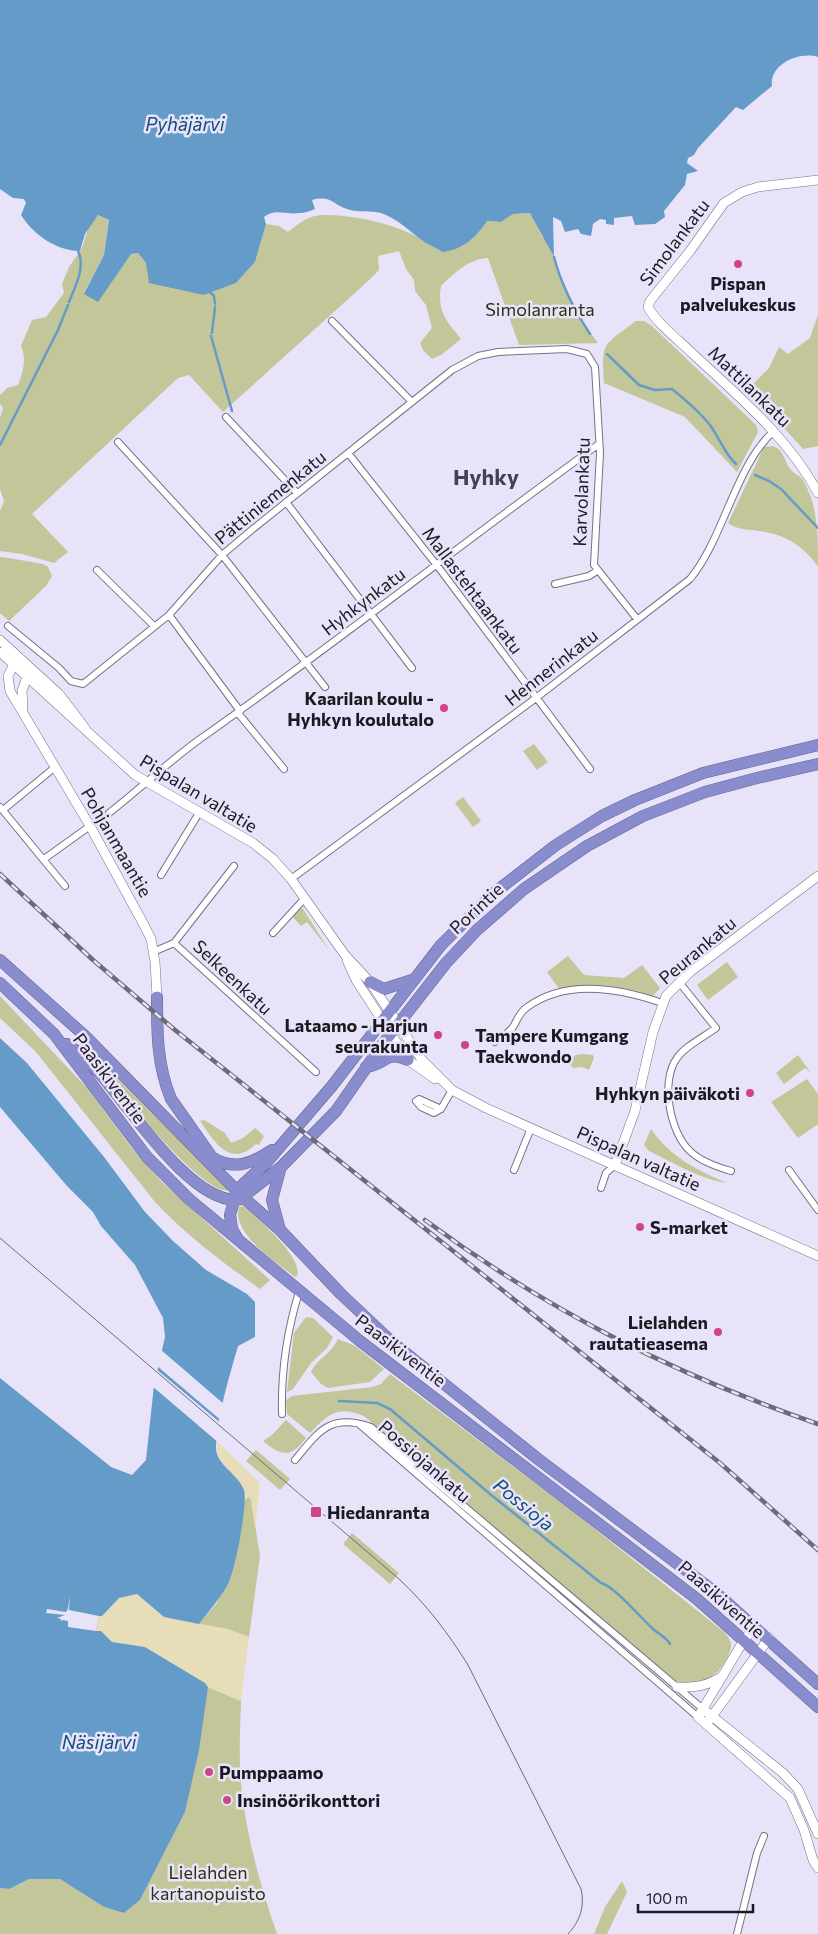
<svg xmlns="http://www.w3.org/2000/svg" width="818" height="1934" font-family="Commissioner,sans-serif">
<rect width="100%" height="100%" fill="#e8e3f9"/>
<!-- green -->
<path fill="#c2c699" d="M530 213 540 227 541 235 549 244 557 269 579 317 598 343 519 345 488 258C469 259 454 273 441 286 437 312 446 320 461 339L441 355 432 359 423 350 420 343 432 328 426 305 415 291 414 280 406 269 399 251 378 256 379 270 367 282 223 412 189 375 178 378 32 514 68 552 54 563 22 554 0 551V511L4 501 0 489V418L3 408 0 404V395L7 388 18 385C23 372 27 359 21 346L32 320 46 317 64 293 62 284 69 267 82 248 89 226 98 215 109 220 104 255 84 294 131 254 138 253 146 263 204 295 236 283 255 262 266 224 279 226 288 232C296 226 305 218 315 216 340 211 404 225 423 241L487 221 501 222 513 214Z
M818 315V446L803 449 774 417 746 391 769 368 779 347 788 354 810 338Z
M636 321H644L652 326 756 425 758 432 737 472 685 417 604 383C601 341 603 346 636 321Z
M773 446C785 451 784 461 791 470 795 474 800 476 803 480 818 506 818 534 818 566 802 545 785 534 759 531 748 529 737 530 728 523L764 447Z
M3 557 43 564 48 567 52 576 46 586 9 621 0 613V557Z
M534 744 548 762 537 770 523 751Z
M463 797 481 821 473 827 455 803Z
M298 908 303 909 329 950 307 922 301 926 293 917Z
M568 956 584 975 624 978 642 965 660 988 653 996C622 986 591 981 560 990L547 972Z
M727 962 738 977 708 1000 697 985Z
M0 996 87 1088 134 1151 162 1182 270 1280 260 1289C222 1262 187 1236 155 1202L36 1052 0 1018Z
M92 1053 228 1189 227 1191C193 1187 117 1084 89 1056Z
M583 1054 593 1055 594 1058 589 1070 582 1067 573 1068 568 1061 576 1055Z
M798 1055 811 1073 805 1068 784 1084 776 1073Z
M807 1079 818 1094V1124L798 1138 771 1102Z
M204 1120 225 1133 231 1143 243 1138 255 1128 264 1136 259 1145 256 1144C230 1169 214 1141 200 1121Z
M651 1129C669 1156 698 1171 727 1183 699 1179 674 1163 649 1151L644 1145Z
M243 1206C257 1218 304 1258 297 1276L295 1277C277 1263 231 1233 239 1207Z
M306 1317 313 1318 333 1337 327 1348 311 1363 293 1389 287 1392 294 1333Z
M338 1339 355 1346 384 1369 370 1382 328 1388 321 1384 311 1372C317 1359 332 1353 338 1339Z
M390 1374 566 1506 724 1632C727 1636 731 1640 731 1645 731 1657 717 1675 706 1681 697 1685 685 1683 675 1681L364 1416C338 1405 328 1414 310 1433L287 1414 286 1400 292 1396 372 1387 381 1384Z
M286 1420 306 1438C291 1458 282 1457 263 1441L272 1435Z
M256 1450 290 1479 280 1490 246 1461Z
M248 1497 251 1499 260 1556 249 1637 227 1629 199 1624 216 1604 228 1583 241 1532 244 1501Z
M352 1533 399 1573 390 1584 343 1544Z
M208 1687 241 1701C240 1734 238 1768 243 1801 249 1845 262 1891 277 1934H0V1888L9 1889 29 1879H60L104 1907 124 1913 140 1900 185 1812Z
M622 1881 627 1892 607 1934H594L605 1907Z"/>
<!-- sand -->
<path fill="#e7ddb8" d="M218 1442 260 1483 255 1529 251 1499 248 1497 244 1501C245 1476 211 1465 218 1442Z
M131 1594H137L164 1617 227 1629 249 1637 241 1701 208 1687 205 1683 145 1647 112 1642 101 1631H96L99 1616H102L119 1598Z"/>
<!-- water -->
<path fill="#659bc8" d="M0 0H818V57C800 51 769 64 772 86L743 110 736 107 698 148 694 155 688 158 687 163 698 171 687 174 685 185 664 211 665 217 655 224 635 225 632 216 614 218V225L606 224V220L600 219 593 224 591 236 581 234 578 229 565 232 561 221 553 217 554 257 530 213 513 214 501 222 487 221C476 237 464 249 443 252 437 248 429 245 423 241 409 231 398 219 381 213 371 210 359 213 347 209 332 204 331 195 312 200L315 209C310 211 305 213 299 213 286 215 275 208 264 217L266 224 255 262 236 283 204 295 149 283 146 263 138 253 131 254 98 302 84 294 104 255 109 220 98 215 85 234 80 251C56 251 33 234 21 215L26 203 24 199 13 198 0 189Z
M0 1038 27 1063 104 1157 145 1212 173 1241 206 1270 247 1294 255 1302V1337L238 1346C229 1378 218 1412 216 1446 215 1465 238 1473 244 1490 248 1504 235 1571 228 1584 220 1599 209 1611 199 1624L164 1617 137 1594 119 1598 102 1616H99L96 1631H101L112 1642 145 1647 205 1683 208 1687 199 1750 185 1812 140 1900 124 1913 104 1907 60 1879H29L9 1889 0 1888V1378L111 1467 132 1475 146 1460 154 1385 165 1337 163 1318 135 1265 101 1226 93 1212 67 1186 0 1107Z"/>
<!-- pier -->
<path fill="#e8e3f9" d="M160 1349 225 1405 223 1422 157 1366Z
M156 1369 223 1425 220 1444 152 1386Z
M70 1596 69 1610 99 1616 96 1631 68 1627V1621L62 1620 61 1622V1619L57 1618 65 1615 46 1613 47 1609 66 1612 68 1609Z"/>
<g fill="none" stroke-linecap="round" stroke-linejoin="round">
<!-- stream -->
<path stroke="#659bc8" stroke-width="2.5" d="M554 257C561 284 575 311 590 334
M210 292 214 296 215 304
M69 302C75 287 86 267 78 251
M212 333 215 307
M211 336 232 411
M607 354 639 385 655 390 672 389C685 400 702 413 712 428 720 440 725 454 736 464
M0 445 58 330 68 305
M755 475 769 481 781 489 818 528
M339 1401 377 1403 390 1409 490 1494 601 1583C614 1586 640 1617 652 1628 658 1634 666 1637 670 1644"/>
<defs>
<path id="street" d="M332 321 412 402
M226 417 297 493
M118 442 222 555 325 687
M348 453 439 568 590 769
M286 502 412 668
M97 570 154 626
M555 584 589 576 597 571
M169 615 240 711
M8 626 59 668 71 681 83 684 169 615 222 555 254 528 452 370 478 356 498 352 567 349 587 354 595 367 600 453 594 565 637 619
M238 713 284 769
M0 807 65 886
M3 810 54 768
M109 813C140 789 168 762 200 739 335 644 465 541 599 444
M44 859 90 826
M234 866 174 943 316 1072
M161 875 199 813
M291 879 536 698 690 579C724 538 736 464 774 431
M273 933 305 898
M153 952 174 943
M679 982 716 1028C704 1037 685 1046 677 1058 660 1081 670 1133 690 1151 700 1161 717 1167 731 1171
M495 1042C501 1038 509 1033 513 1027 517 1021 519 1013 526 1008 566 978 619 988 662 1003
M441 1109 419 1099 416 1101 421 1107 434 1113 441 1109 452 1090
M514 1170 531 1128
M789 1170 818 1210
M601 1188 606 1173 615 1165
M282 1414C281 1373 287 1331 299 1292
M359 1424 698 1717
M295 1460C319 1431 330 1413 371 1427L703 1709
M737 1934 757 1853 764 1836"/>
<path id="secondary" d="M818 180 758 187 742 192 724 203 690 251 650 301 648 307C655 322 681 342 693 354 739 397 788 437 818 493
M0 640 59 694 85 728
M0 652 135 775 253 843 273 859 291 879 345 955 370 982 422 1060 452 1090 486 1108 818 1256
M14 664 8 676 10 691 90 826 144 925 151 939 155 962 157 997
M23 709 22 691 27 677
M347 960 356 980 408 1060 435 1079
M615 1165 635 1111 653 1032 666 996 690 972 818 876
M756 1626 744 1640 698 1717 790 1798 804 1830 813 1860 818 1868
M677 1687C695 1688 707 1686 723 1676
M703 1709 783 1773 798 1789 818 1834
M710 1719 769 1638"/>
<path id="highway" d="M0 960 85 1036 244 1198 280 1230 341 1294 393 1343 538 1459 715 1592 818 1684
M370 982 384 989 412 980
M0 983 54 1034 147 1157 189 1199 360 1341 697 1599 818 1707
M157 997C157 1033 157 1065 171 1099L216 1163
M67 1044C80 1053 91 1064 101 1075 129 1107 195 1208 240 1199L281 1167 336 1111 382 1045 446 963 477 930 524 889 587 846 643 816 705 792 757 778 818 764
M366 1067C388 1064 384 1050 408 1060
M211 1157C234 1171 251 1164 272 1150
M280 1170 272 1200 280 1230
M237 1238 232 1229 230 1215 237 1190 266 1163 332 1086 441 945 494 893 556 845 602 816 635 800 703 773 818 745"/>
</defs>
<!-- street casing -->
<use href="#street" stroke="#767284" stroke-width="8"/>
<!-- secondary casing -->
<use href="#secondary" stroke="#767284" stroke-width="10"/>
<!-- highway casing -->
<use href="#highway" stroke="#636491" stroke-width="12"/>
<!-- street -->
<use href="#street" stroke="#fff" stroke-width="6"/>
<!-- secondary -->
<use href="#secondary" stroke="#fff" stroke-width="9"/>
<!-- highway -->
<use href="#highway" stroke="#8a8dcd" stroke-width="11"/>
<!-- tram -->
<path stroke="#6e6b79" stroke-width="1" d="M0 1238 399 1579C427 1605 448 1633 468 1665L581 1889C585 1907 580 1921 568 1934"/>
<defs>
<path id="rail" d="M0 874 93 960 175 1030 720 1463 818 1550
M425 1220C548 1311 674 1374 818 1424"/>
</defs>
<!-- rail casing -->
<use href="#rail" stroke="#6e6b79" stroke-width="4.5"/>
<!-- rail -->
<use href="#rail" stroke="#e8e3f9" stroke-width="2.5" stroke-dasharray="8" stroke-linecap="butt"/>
</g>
<!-- markers -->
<g fill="#cc4586" stroke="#e8e3f9" stroke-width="2">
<circle cx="738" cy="264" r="5"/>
<circle cx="444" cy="708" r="5"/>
<circle cx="438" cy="1035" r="5"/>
<circle cx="465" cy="1045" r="5"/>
<circle cx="750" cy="1093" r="5"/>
<circle cx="640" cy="1227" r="5"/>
<circle cx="718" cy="1332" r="5"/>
<rect x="310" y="1506" width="12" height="12" rx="2.5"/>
<circle cx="209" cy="1772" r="5"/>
<circle cx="227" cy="1800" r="5"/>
</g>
<g text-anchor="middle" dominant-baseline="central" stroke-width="5" stroke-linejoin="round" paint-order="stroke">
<!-- street labels -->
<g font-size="18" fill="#1b1921" stroke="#e8e3f9">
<text transform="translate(674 242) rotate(-53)">Simolankatu</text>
<text transform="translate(750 386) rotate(44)">Mattilankatu</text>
<text transform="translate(581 492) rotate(-88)">Karvolankatu</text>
<text transform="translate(270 497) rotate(-39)">Pättiniemenkatu</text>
<text transform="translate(473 590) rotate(53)">Mallastehtaankatu</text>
<text transform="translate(363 601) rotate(-37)">Hyhkynkatu</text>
<text transform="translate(551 667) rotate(-38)">Hennerinkatu</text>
<text transform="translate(199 793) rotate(31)">Pispalan valtatie</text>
<text transform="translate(117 842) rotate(60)">Pohjanmaantie</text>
<text transform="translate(476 908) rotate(-43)">Porintie</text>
<text transform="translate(697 950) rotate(-40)">Peurankatu</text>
<text transform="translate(233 977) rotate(43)">Selkeenkatu</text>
<text transform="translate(110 1078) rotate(53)">Paasikiventie</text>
<text transform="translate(639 1158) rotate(24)">Pispalan valtatie</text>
<text transform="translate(401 1350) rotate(37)">Paasikiventie</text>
<text transform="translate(425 1461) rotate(41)">Possiojankatu</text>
<text transform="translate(722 1599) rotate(41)">Paasikiventie</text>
</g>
<!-- poi labels -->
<g font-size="18" font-weight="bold" fill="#1b1921" stroke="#e8e3f9" text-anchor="start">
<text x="738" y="283" text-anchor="middle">Pispan<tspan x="738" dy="21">palvelukeskus</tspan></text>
<text x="434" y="698" text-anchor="end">Kaarilan koulu -<tspan x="434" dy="21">Hyhkyn koulutalo</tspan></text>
<text x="428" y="1025" text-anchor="end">Lataamo - Harjun<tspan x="428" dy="21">seurakunta</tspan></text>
<text x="475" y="1035">Tampere Kumgang<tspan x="475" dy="21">Taekwondo</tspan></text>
<text x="740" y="1093" text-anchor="end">Hyhkyn päiväkoti</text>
<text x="650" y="1227">S-market</text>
<text x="708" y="1322" text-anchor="end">Lielahden<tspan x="708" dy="21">rautatieasema</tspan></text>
<text x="327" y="1512">Hiedanranta</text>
<text x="219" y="1772">Pumppaamo</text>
<text x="237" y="1800">Insinöörikonttori</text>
</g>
<!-- park labels -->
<g font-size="18" fill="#2e3012" stroke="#e8e3f9">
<text x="540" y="309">Simolanranta</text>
<text x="208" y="1872">Lielahden<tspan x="208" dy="21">kartanopuisto</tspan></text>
</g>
<!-- water labels -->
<g font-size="19" font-style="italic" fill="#0f4e7a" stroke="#e8e3f9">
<text x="185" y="123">Pyhäjärvi</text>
<text transform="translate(524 1504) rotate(39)">Possioja</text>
<text x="99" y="1741">Näsijärvi</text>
</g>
<!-- district labels -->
<g font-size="22" font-weight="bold" fill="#454152" stroke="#e8e3f9">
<text x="486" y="476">Hyhky</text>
</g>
</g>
<!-- scale -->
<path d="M638 1904v8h115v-8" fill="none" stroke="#1b1921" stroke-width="2.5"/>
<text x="646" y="1904" font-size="15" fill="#1b1921" stroke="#e8e3f9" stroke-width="4" paint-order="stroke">100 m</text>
</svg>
